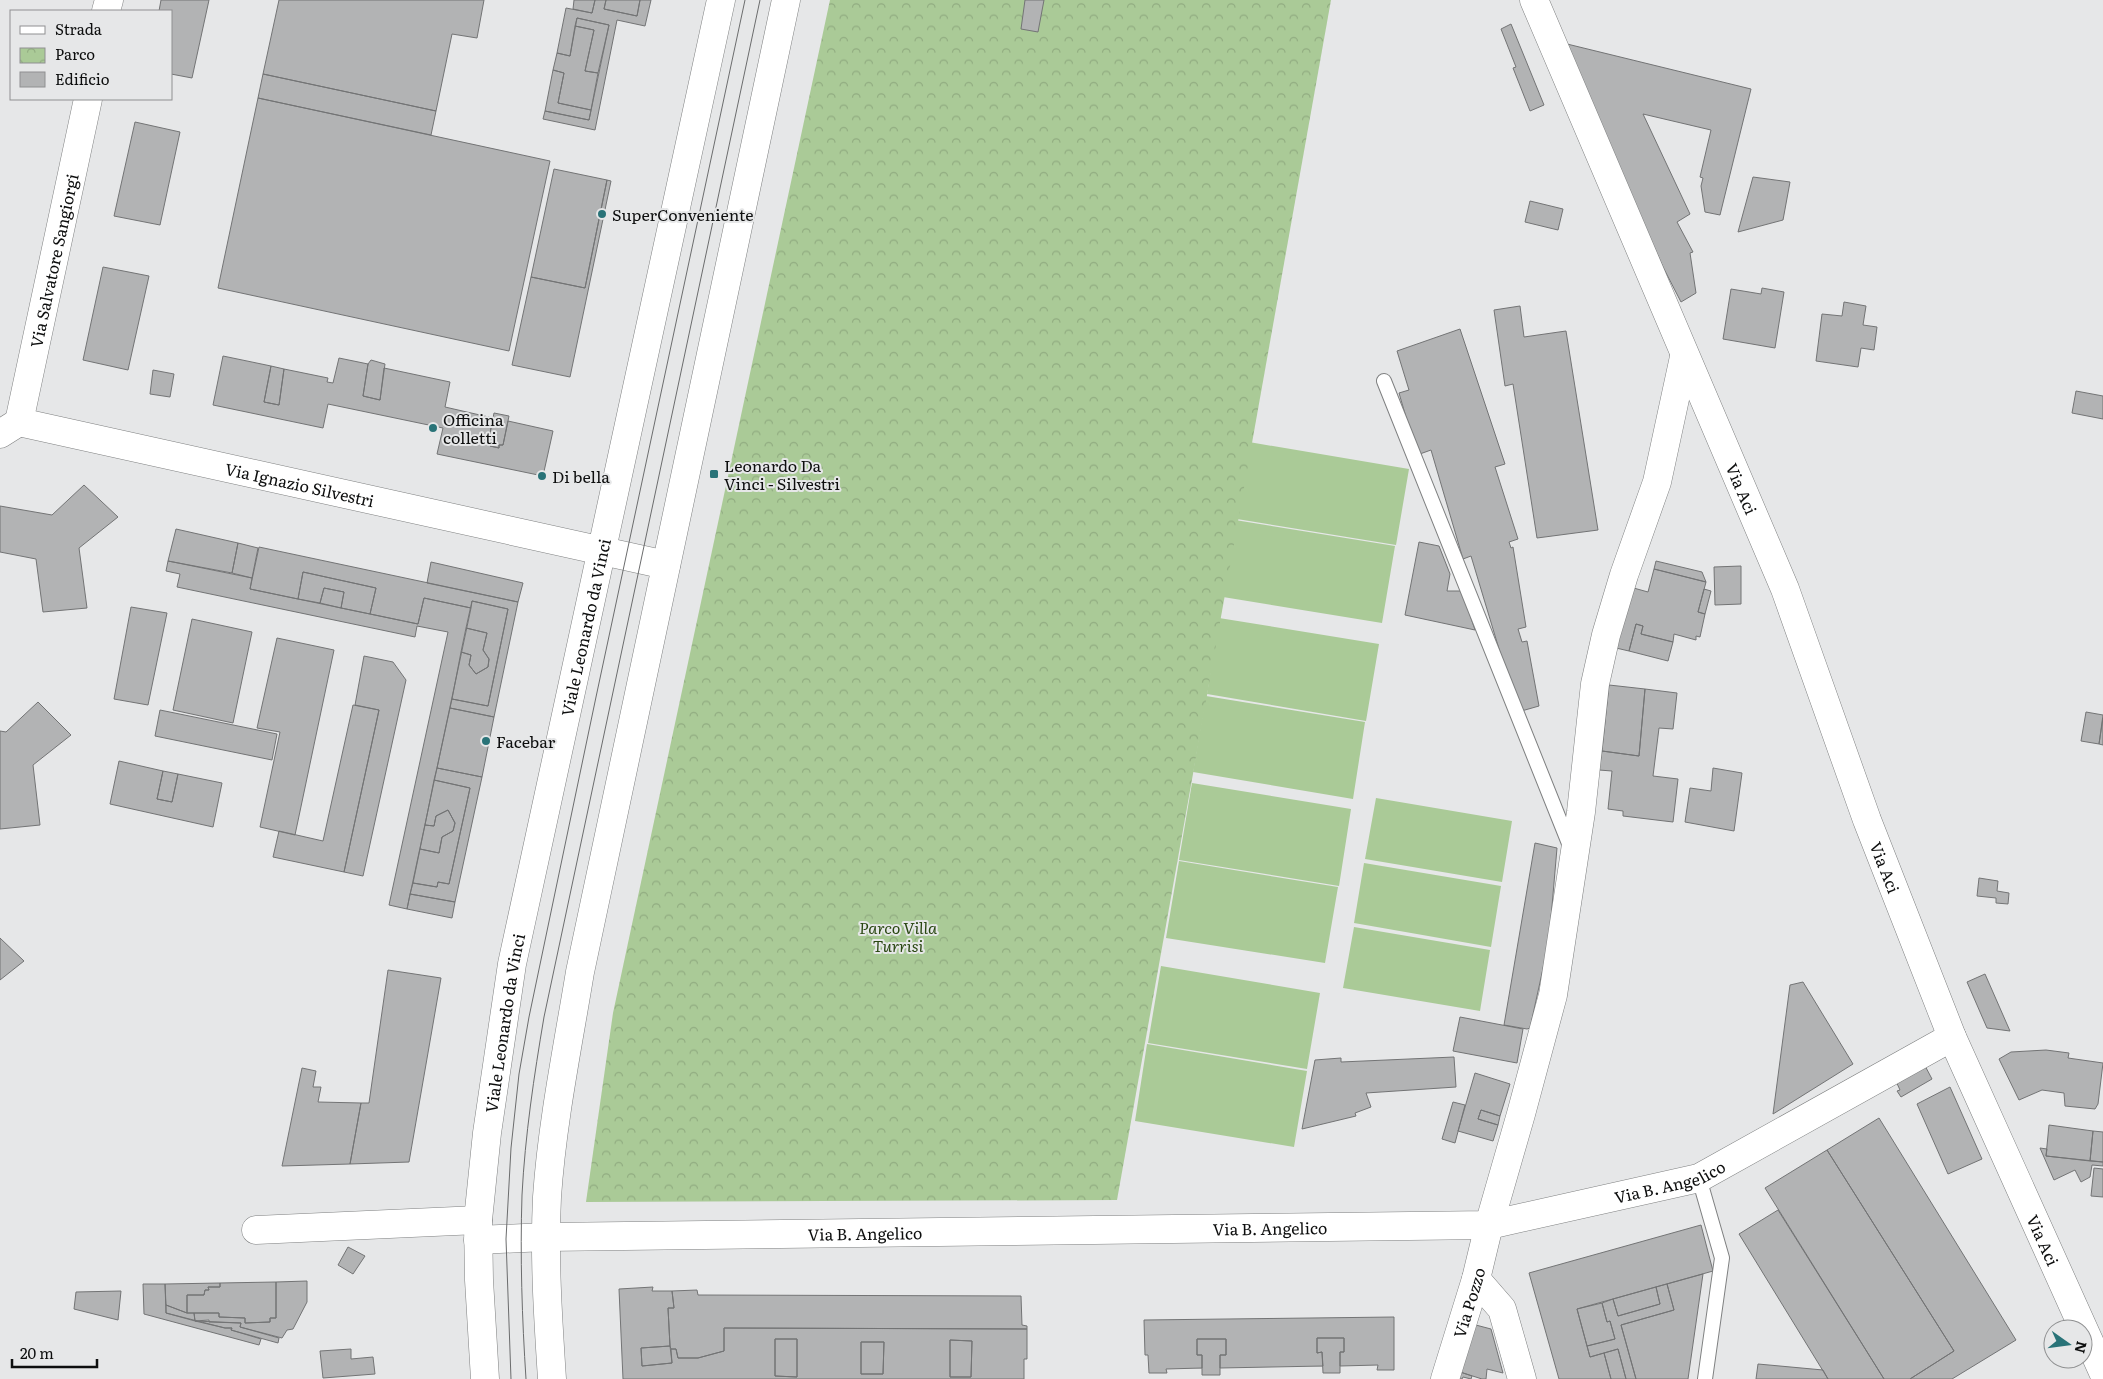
<svg xmlns="http://www.w3.org/2000/svg" width="2103" height="1379" font-family="Literata,serif">
<defs>
<pattern id="park-crowns" width="20" height="18" patternUnits="userSpaceOnUse" patternTransform="scale(1.25)"><rect width="20" height="18" fill="#aaca97"/><path d="M2 6a3 3 0 1 1 6 0M12 15a3 3 0 1 1 6 0" fill="none" stroke="#91ac81"/></pattern>
</defs>
<rect width="100%" height="100%" fill="#e6e7e8"/>
<!-- grass -->
<path fill="#aaca97" d="M1249 442 1409 469 1396 545 1237 519Z
M1235 520 1395 546 1382 623 1223 597Z
M1219 618 1379 644 1366 721 1207 694Z
M1206 696 1365 722 1353 799 1193 772Z
M1192 783 1351 809 1339 886 1179 860Z
M1376 798 1512 821 1502 882 1365 859Z
M1179 861 1338 887 1325 963 1166 938Z
M1364 863 1501 886 1491 947 1354 923Z
M1354 927 1490 950 1480 1011 1343 988Z
M1161 966 1320 993 1307 1069 1148 1043Z
M1147 1044 1307 1071 1294 1147 1135 1121Z"/>
<!-- park -->
<path fill="url(#park-crowns)" d="M830 0H1331L1117 1200 586 1202 613 1013Z"/>
<!-- building -->
<path fill="#b2b3b4" stroke="#737475" fill-rule="evenodd" d="M161 0H209L192 78 171 74V11H159Z
M279 0H484L477 38 452 34 436 111 263 74Z
M574 0H595L592 13 573 9Z
M595 0H606L604 9 637 16 640 0H651L645 26 617 20 595 130 543 119 545 111 589 120 609 25 577 18 570 56 557 53 566 8 592 13Z
M606 0H640L637 16 604 9Z
M1025 0H1044L1038 32 1021 29Z
M577 18 609 25 598 73 585 71 594 30 575 26Z
M1511 24 1544 105 1530 111 1513 68 1516 67 1501 29Z
M575 26 594 30 585 71 598 73 591 110 558 103 564 73 553 70 557 53 570 56Z
M1563 43 1751 89 1720 215 1705 212 1701 186 1703 178 1700 177 1711 130 1643 114 1690 214 1677 222 1693 252 1690 253 1696 293 1681 302 1663 267Z
M553 70 564 73 558 103 591 110 589 120 545 111Z
M263 74 436 111 431 135 258 98Z
M258 98 550 161 509 351 218 288Z
M135 122 180 132 160 225 114 216Z
M554 169 607 180 585 288 531 277Z
M1753 177 1790 182 1783 220 1738 232Z
M607 180 611 181 570 377 512 365 531 277 585 288Z
M1530 201 1563 209 1558 230 1525 222Z
M103 267 149 276 128 370 83 360Z
M1762 288 1784 292 1775 348 1723 339 1731 289 1761 294Z
M1844 302 1866 306 1863 325 1877 327 1874 350 1861 348 1858 367 1816 361 1822 314 1842 316Z
M1520 306 1524 337 1566 331 1598 530 1537 538 1513 384 1505 386 1494 310Z
M1460 329 1505 464 1495 467 1518 539 1509 542 1511 548 1513 547 1526 627 1518 629 1522 642 1527 641 1539 706 1518 712 1471 556 1463 559 1431 450 1417 455 1399 393 1409 390 1397 351Z
M223 356 271 366 264 402 279 405 284 369 328 378 327 382 333 383 339 358 368 364 363 396 380 400 384 368 450 382 445 407 493 418 488 443 490 444V446L499 448V445H503L508 421 553 431 543 476 437 454 443 428 328 404 323 428 213 405Z
M371 360 385 364 380 400 363 396 368 364Z
M271 366 284 369 279 405 264 402Z
M153 370 174 374 170 397 150 394Z
M2076 391 2103 396V419L2072 413Z
M494 413 509 416 503 445H499V448L490 446V444L488 443Z
M84 485 118 517 79 548 87 608 43 612 36 559 0 552V506L52 515Z
M176 529 238 543 232 573 168 561Z
M1419 542 1439 546 1450 574 1447 591H1462L1475 630 1405 615Z
M238 543 258 548 252 578 232 573Z
M259 547 518 602 494 717 450 708 452 699 488 706 508 609 472 601 471 608 424 598 418 624 370 614 376 588 303 572 298 599 250 589Z
M168 561 252 578 250 589 418 624 424 598 471 608 407 909 389 905 448 632 417 626 415 637 177 587 180 574 166 571Z
M1656 561 1702 572 1706 582 1654 569Z
M431 562 523 583 518 602 427 583Z
M1741 566V604L1715 605 1714 567Z
M1654 569 1706 582 1698 612 1705 614 1700 637 1696 636V640L1674 634 1673 642 1641 634 1643 626 1636 624 1629 651 1616 648 1630 587 1648 592Z
M303 572 376 588 370 614 341 608 344 592 324 588 320 603 298 599Z
M324 588 344 592 341 608 320 603Z
M1704 589 1711 591 1705 614 1698 612Z
M472 601 508 609 488 706 452 699 461 652 471 655 469 665 476 674 488 667 489 659 483 650 487 633 466 628Z
M131 607 167 613 148 705 114 699Z
M192 619 252 632 233 723 173 710Z
M1636 624 1643 626 1641 634 1673 642 1668 661 1629 651Z
M466 628 487 633 483 650 489 659 488 667 476 674 469 665 471 655 461 652Z
M277 638 334 650 295 835 260 827 280 732 257 728Z
M364 656 393 662 406 680 363 876 344 872 379 710 355 705Z
M1609 685 1645 689 1639 756 1602 751Z
M1645 689 1677 693 1673 729 1659 728 1653 776 1678 779 1673 822 1623 816V811L1608 809 1612 771 1599 770 1602 751 1639 756Z
M38 702 71 735 33 765 40 825 0 829V731L6 732Z
M353 705 379 710 344 872 273 857 279 831 323 841Z
M450 708 494 717 482 777 437 768Z
M160 710 277 734 272 760 155 736Z
M2086 712 2103 715 2099 744 2081 741Z
M2103 718V745L2099 744Z
M119 761 163 771 157 799 172 802 178 774 222 783 213 827 110 804Z
M437 768 482 777 455 902 410 894 413 883 437 887 438 882 449 884 470 788 434 780Z
M1713 768 1742 773 1734 831 1685 822 1690 788 1711 791Z
M163 771 178 774 172 802 157 799Z
M434 780 470 788 449 884 438 882 437 887 413 883 420 849 439 853 442 837 453 831 455 823 448 810 436 816 434 826 425 825Z
M448 810 455 823 453 831 442 837 439 853 420 849 425 825 434 826 436 816Z
M1535 843 1557 848 1549 941 1530 1028 1527 1029 1504 1025Z
M1979 878 1998 881 1997 891 2009 893 2008 904 1996 903V898L1977 896Z
M410 894 455 902 452 918 407 909Z
M0 938 24 961 0 980Z
M388 970 441 978 409 1162 350 1164 361 1103H369Z
M1985 974 2010 1031 1987 1028 1967 982Z
M1803 982 1853 1064 1773 1114 1790 985Z
M1460 1017 1523 1029 1517 1063 1453 1051Z
M2046 1050 2069 1053 2068 1058 2103 1063 2098 1104 2095 1109 2065 1106 2064 1093 2042 1090 2019 1100 1999 1059 2011 1052Z
M1454 1057 1456 1087 1366 1093 1371 1107 1355 1113 1356 1116 1302 1129 1315 1060 1341 1058V1062Z
M1923 1062 1932 1079 1901 1097 1897 1091 1900 1090 1895 1079Z
M302 1068 316 1071 313 1087H321L318 1102 361 1103 350 1164 282 1166Z
M1475 1073 1510 1084 1500 1116 1481 1110 1478 1119 1498 1125 1493 1141 1458 1131Z
M1950 1087 1982 1159 1948 1174 1917 1104Z
M1453 1102 1465 1105 1455 1143 1442 1139Z
M1481 1110 1500 1116 1498 1125 1478 1119Z
M1879 1118 2016 1340 1952 1379H1910L1954 1351 1827 1150Z
M2049 1125 2093 1131 2090 1161 2046 1156Z
M2093 1131 2103 1132V1162L2090 1161Z
M2040 1148 2047 1149 2046 1156 2103 1162V1166L2092 1165 2090 1177 2081 1182 2075 1170 2054 1180Z
M1827 1150 1954 1351 1910 1379H1884L1765 1188Z
M2094 1168 2103 1169V1197L2091 1196Z
M1778 1210 1884 1379H1828L1739 1234Z
M1701 1225 1713 1271 1577 1309 1590 1357 1604 1353 1611 1379H1559L1529 1273Z
M348 1247 365 1256 353 1274 338 1265Z
M1703 1274 1688 1379H1636L1621 1325 1674 1310 1667 1284Z
M307 1281V1302L293 1329 287 1330 282 1338 240 1327 241 1323 195 1321 194 1313H219V1317L245 1318V1323L270 1322V1318H276V1282Z
M276 1282V1318H270V1322L245 1323V1318L219 1317V1313H187V1295H204L205 1290H209L208 1287H220V1283Z
M220 1283V1287H208L209 1290H205L204 1295H187V1313L166 1305 165 1284Z
M143 1284H165L166 1313 225 1328H232L231 1330 261 1339 259 1345 144 1314Z
M1667 1284 1674 1310 1621 1325 1636 1379H1626L1618 1349 1590 1357 1587 1346 1615 1339 1610 1321 1607 1322 1602 1303 1613 1299 1618 1316 1660 1304 1656 1287Z
M653 1287 652 1291H672L674 1308H668L670 1346 641 1348 642 1366 672 1363 671 1349H676L678 1358H698L724 1351V1328L1027 1329V1359H1024V1379H623L619 1289ZM775 1339H797V1377L775 1376ZM950 1340 972 1341 971 1377H950ZM861 1342H884L883 1374H861Z
M1656 1287 1660 1304 1618 1316 1613 1299Z
M697 1290 698 1295 1021 1296 1022 1325 1027 1326V1329L724 1328V1351L698 1358H678L676 1349H671L670 1346 668 1308H674L672 1291Z
M121 1291 118 1320 74 1309 76 1292Z
M1602 1303 1607 1322 1610 1321 1615 1339 1587 1346 1577 1309Z
M166 1305 187 1313H194L195 1321 166 1313Z
M1394 1317V1370H1377L1378 1365 1340 1366V1352H1344V1338H1317V1353L1322 1352 1323 1366 1220 1368V1355H1226V1339H1197V1355H1202V1368L1166 1369 1167 1373H1149L1148 1355H1145L1144 1320Z
M209 1320V1322L241 1323 240 1327 279 1338 278 1343 231 1330 232 1328H225L195 1321Z
M1472 1324 1491 1329 1503 1373 1487 1369 1486 1379H1482L1457 1371Z
M1317 1338H1344V1352H1340V1373H1323L1322 1352 1317 1353Z
M775 1339H797V1377L775 1376Z
M1197 1339H1226V1355H1220V1375H1202V1355H1197Z
M950 1340 972 1341 971 1377H950Z
M861 1342H884L883 1374H861Z
M670 1346 672 1363 642 1366 641 1348Z
M351 1349V1359L373 1357 375 1374 323 1378 320 1351Z
M1618 1349 1626 1379H1611L1604 1353Z
M1758 1364 1823 1370 1828 1379H1756Z
M1457 1371 1472 1376 1471 1379 1463 1377 1462 1379H1455Z"/>
<g fill="none" stroke-linecap="round" stroke-linejoin="round">
<defs>
<path id="lane" d="M1384 381 1570 846
M1699 1178 1722 1258 1705 1379"/>
<g id="street">
<path id="s1" d="M1534 0 1785 589 1867 820 1952 1037 2103 1372"/>
<path d="M106 11 109 0"/>
<path id="s2" d="M19 422 88 99"/>
<path id="s3" d="M0 434 19 422 666 565"/>
<path d="M256 1230 478 1220"/>
<path id="s4" d="M546 1237 1489 1225 1699 1178 1952 1037"/>
<path d="M1476 1279 1502 1309 1522 1379"/>
<path id="s5" d="M1445 1379 1476 1279 1489 1225 1521 1114 1553 995 1581 812 1595 684 1606 635 1624 575 1657 482 1684 357"/>
</g>
<g id="secondary">
<path d="M478 1240 546 1237"/>
<path id="s6" d="M485 1379 479 1280 478 1220 487 1133 512 964 721 0"/>
<path d="M552 1379C548 1318 544 1258 547 1197 552 1123 568 1045 580 972L786 0"/>
</g>
</defs>
<!-- lane casing -->
<use href="#lane" stroke="#7f8081" stroke-width="16"/>
<!-- street casing -->
<use href="#street" stroke="#7f8081" stroke-width="29"/>
<!-- secondary casing -->
<use href="#secondary" stroke="#7f8081" stroke-width="29"/>
<!-- lane -->
<use href="#lane" stroke="#fff" stroke-width="14"/>
<!-- street -->
<use href="#street" stroke="#fff" stroke-width="28"/>
<!-- secondary -->
<use href="#secondary" stroke="#fff" stroke-width="28"/>
<!-- tram -->
<path stroke="#6b6c6d" stroke-width="1" d="M511 1379 506 1239 511 1148 519 1074 529 1017 596 697 745 0
M526 1379C522 1318 520 1257 522 1195 525 1136 534 1076 544 1017L760 0"/>
</g>
<!-- markers -->
<g fill="#297378" stroke="#e6e7e8" stroke-width="2">
<circle cx="602" cy="214" r="5"/>
<circle cx="433" cy="428" r="5"/>
<rect x="709" y="469" width="10" height="10" rx="2.5"/>
<circle cx="542" cy="476" r="5"/>
<circle cx="486" cy="741" r="5"/>
</g>
<g text-anchor="middle" dominant-baseline="central" stroke-width="4" stroke-linejoin="round" paint-order="stroke">
<!-- poi labels -->
<g font-size="16" fill="#0d0e0e" stroke="#e6e7e8" text-anchor="start">
<text x="612" y="214">SuperConveniente</text>
<text x="443" y="419">Officina<tspan x="443" dy="18">colletti</tspan></text>
<text x="724" y="465">Leonardo Da<tspan x="724" dy="18">Vinci - Silvestri</tspan></text>
<text x="552" y="476">Di bella</text>
<text x="496" y="741">Facebar</text>
</g>
<!-- street labels -->
<g font-size="16" fill="#0d0e0e" stroke="#e6e7e8">
<text stroke="none"><textPath href="#s2" startOffset="165">Via Salvatore Sangiorgi</textPath></text>
<text stroke="none"><textPath href="#s3" startOffset="310">Via Ignazio Silvestri</textPath></text>
<text stroke="none"><textPath href="#s1" startOffset="531">Via Aci</textPath></text>
<text stroke="none"><textPath href="#s6" startOffset="762">Viale Leonardo da Vinci</textPath></text>
<text stroke="none"><textPath href="#s1" startOffset="936">Via Aci</textPath></text>
<text stroke="none"><textPath href="#s6" startOffset="358">Viale Leonardo da Vinci</textPath></text>
<text stroke="none"><textPath href="#s4" startOffset="1129">Via B. Angelico</textPath></text>
<text stroke="none"><textPath href="#s4" startOffset="724">Via B. Angelico</textPath></text>
<text stroke="none"><textPath href="#s4" startOffset="319">Via B. Angelico</textPath></text>
<text stroke="none"><textPath href="#s1" startOffset="1341">Via Aci</textPath></text>
<text stroke="none"><textPath href="#s5" startOffset="80">Via Pozzo</textPath></text>
</g>
<!-- park labels -->
<g font-size="16" font-style="italic" fill="#294711" stroke="#e6e7e8">
<text x="898" y="927">Parco Villa<tspan x="898" dy="18">Turrisi</tspan></text>
</g>
</g>
<!-- legend -->
<rect x="10" y="10" width="162" height="90" fill="#e6e7e8" stroke="#8f9091"/>
<rect x="20" y="26" width="25" height="8" fill="#ffffff" stroke="#8f9091"/>
<text x="55" y="35" font-size="15" fill="#0d0e0e">Strada</text>
<rect x="20" y="48" width="25" height="15" fill="url(#park-crowns)" stroke="#8f9091"/>
<text x="55" y="60" font-size="15" fill="#0d0e0e">Parco</text>
<rect x="20" y="72" width="25" height="15" fill="#b2b3b4" stroke="#8f9091"/>
<text x="55" y="85" font-size="15" fill="#0d0e0e">Edificio</text>
<!-- north arrow -->
<g transform="translate(2068 1344) rotate(104)"><circle r="24" fill="#e6e7e8" stroke="#8f9091"/>
<path d="M0-4L9 19L0 12L-9 19Z" fill="#297378"/>
<text y="-8" font-size="14" font-weight="bold" text-anchor="middle" fill="#0d0e0e">N</text>
</g>
<!-- scale -->
<path d="M12 1359v8h85v-8" fill="none" stroke="#0d0e0e" stroke-width="2.5"/>
<text x="20" y="1359" font-size="15" fill="#0d0e0e" stroke="#e6e7e8" stroke-width="4" paint-order="stroke">20 m</text>
</svg>
